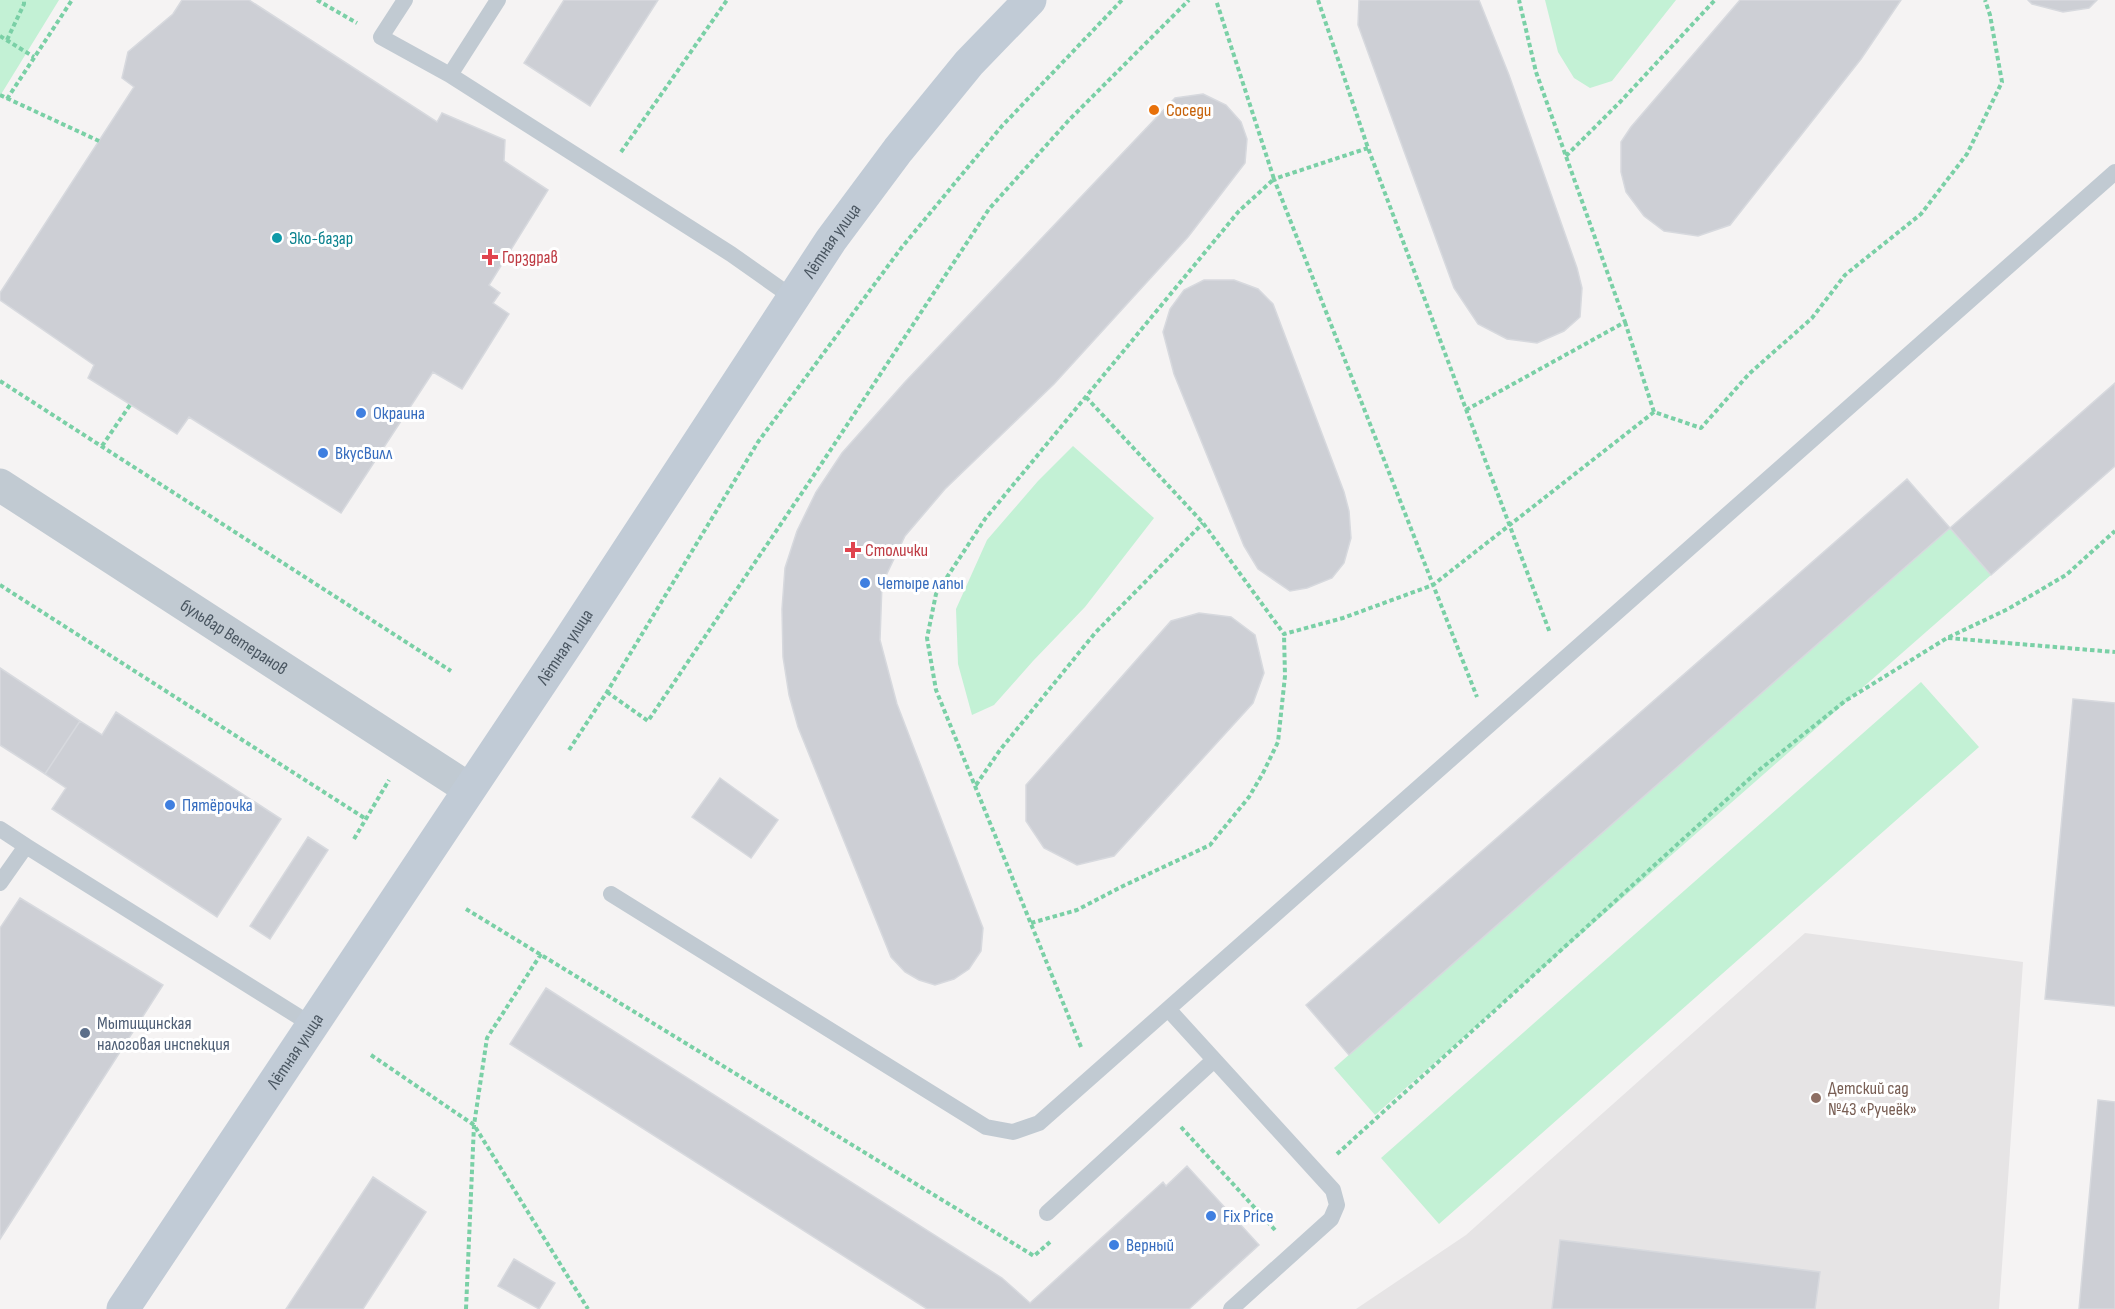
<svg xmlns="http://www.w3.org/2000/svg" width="2115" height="1309" font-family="'Sofia Sans Condensed',sans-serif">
<rect width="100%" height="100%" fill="#f5f3f3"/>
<!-- education -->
<path fill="#e6e4e5" d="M1805 933 2023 962 1999 1309H1356L1466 1235Z"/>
<!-- green -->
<path fill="#c3f1d5" d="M0 0H59L0 96Z
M1545 0H1676L1612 81 1590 88 1574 78 1558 52Z
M1073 446 1154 518 1085 607 1033 661 994 705 972 715 958 664 956 609 987 540 1038 481Z
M1950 528 1991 575 1375 1115 1334 1068Z
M1921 682 1979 747 1439 1224 1381 1158Z"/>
<!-- building -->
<path fill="#cdcfd5" stroke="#d7d9de" stroke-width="1.5" d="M182 0H249L437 122 442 113 505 140 504 161 548 190 489 285 500 293 493 303 509 314 462 389 433 372 341 513 189 417 177 434 88 378 94 365 0 300V293L134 87 122 78 128 52 173 14Z
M564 0H658L590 106 524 63Z
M1359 0H1479L1509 75 1577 268 1582 288 1580 317 1564 331 1537 343 1507 339 1478 324 1454 288 1358 25Z
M1740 0H1901L1861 59 1730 225 1698 236 1664 231 1644 216 1626 192 1621 172V142L1631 127Z
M2028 0H2097L2089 8 2063 12 2032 4Z
M1203 94 1226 105 1241 122 1247 139 1245 163 1188 237 1054 384 945 489 905 536 882 584 880 640 897 704 983 928 981 951 969 969 954 979 935 985 919 980 905 972 891 957 798 727 789 695 783 657 782 609 785 568 797 531 816 492 842 453 905 382 1175 98Z
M1204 280H1234L1258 289 1273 304 1344 492 1349 511 1351 538 1344 563 1332 578 1307 588 1290 591 1258 569 1244 546 1174 374 1163 332 1170 309 1184 290Z
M2115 383V466L1991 575 1950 528Z
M1907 479 1950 528 1349 1055 1306 1005Z
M1199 613 1231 617 1255 635 1264 673 1253 703 1114 856 1077 865 1044 848 1026 821V785L1171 621Z
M0 668 80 721 45 774 0 745Z
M2073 699 2115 703V1006L2045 999Z
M116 712 281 819 217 917 52 809 66 788 45 774 80 721 102 735Z
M720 778 778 820 751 858 692 817Z
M308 837 328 850 270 939 250 926Z
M20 898 163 985 0 1239V928Z
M546 988 1002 1278 1030 1303 1163 1182 1166 1186 1187 1166 1259 1245 1189 1309H927L510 1044Z
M2098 1100 2115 1102V1309H2079Z
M373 1177 426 1212 363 1309H286Z
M1560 1240 1820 1272 1815 1309H1552Z
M514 1259 555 1283 539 1309 498 1286Z"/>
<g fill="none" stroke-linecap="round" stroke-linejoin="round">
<!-- path -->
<path stroke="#7ad0a6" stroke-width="4" stroke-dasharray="4.5 3" stroke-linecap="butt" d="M317 0 357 23
M1318 0 1368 148 1550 633
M0 36 34 57
M7 40 24 4V0
M0 95 99 141
M7 99 72 0
M1368 148 1274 179 1477 697
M621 152 727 0
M1566 156 1621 101 1715 0
M1625 322 1654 412
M0 381 451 671
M1086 397 1203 523 1284 634 1343 618 1433 585 1654 412 1701 428 1749 374 1812 318 1845 275 1921 214 1967 154 2002 82 1990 15 1985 0
M1466 410 1625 322 1536 72 1519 0
M102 446 130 405
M0 585 366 819
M1948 638 2115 652
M607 692 648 721 820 466 989 209 1069 120 1189 0
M569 750 607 692 758 442 902 247 1002 126 1122 0
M976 785 1000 750 1095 633 1203 523
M354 839 389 780
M466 909 1034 1256 1050 1242
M1031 923 1077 910 1121 887 1210 845 1249 797 1263 773 1278 742 1285 676 1284 634
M1081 1047 936 690 927 638 936 594 985 519 1239 211 1274 179 1216 0
M371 1055 474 1125 588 1309
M1181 1127 1275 1230
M1337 1154 1758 771 1845 701 1947 638 2008 609 2066 575 2115 531
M466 1309 474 1125 487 1038 541 954"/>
<!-- lane -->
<path stroke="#c1cad2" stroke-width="16" d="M405 0 381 37 450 75 731 254 792 297
M450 75 498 0
M0 829 26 846
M0 883 26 846 312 1025
M611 894 986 1127 1013 1132 1039 1123 2115 172
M1168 1009 1333 1190 1337 1205 1331 1219 1231 1309
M1047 1213 1214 1060"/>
<!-- street -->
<path stroke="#c1cad2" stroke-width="33" id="s1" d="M0 485 469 789"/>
<!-- secondary -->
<path stroke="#c1cbd6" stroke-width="33" id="s2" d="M123 1309 568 642 831 240 898 150 969 63 1030 0"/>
</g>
<!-- markers -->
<circle fill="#e8710a" stroke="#fff" stroke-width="2" cx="1154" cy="110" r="6"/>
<circle fill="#0f9aa8" stroke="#fff" stroke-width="2" cx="277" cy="238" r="6"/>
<g fill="#e0444e" stroke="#fff" stroke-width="2">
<path d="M487 248h6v6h6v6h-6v6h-6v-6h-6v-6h6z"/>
<path d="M850 541h6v6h6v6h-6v6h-6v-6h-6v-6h6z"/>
</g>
<g fill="#3f7fe0" stroke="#fff" stroke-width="2">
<circle cx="361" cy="413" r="6"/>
<circle cx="323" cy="453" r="6"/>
<circle cx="865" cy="583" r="6"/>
<circle cx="170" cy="805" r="6"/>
<circle cx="1211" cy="1216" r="6"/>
<circle cx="1114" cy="1245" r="6"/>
</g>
<circle fill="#5c6f8a" stroke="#fff" stroke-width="2" cx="85" cy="1033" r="6"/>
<circle fill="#8d6e63" stroke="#fff" stroke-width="2" cx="1816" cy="1098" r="6"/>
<g text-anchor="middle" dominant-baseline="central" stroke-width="6" stroke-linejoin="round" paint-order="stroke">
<!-- food labels -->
<g font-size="18" fill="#c56008" stroke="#fff" text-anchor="start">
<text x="1166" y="110">Соседи</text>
</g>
<!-- culture labels -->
<g font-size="18" fill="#0d838f" stroke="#fff" text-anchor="start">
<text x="289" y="238">Эко-базар</text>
</g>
<!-- street labels -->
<g font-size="18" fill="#4a5661" stroke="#fff">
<text stroke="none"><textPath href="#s2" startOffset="1282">Лётная улица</textPath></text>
<text stroke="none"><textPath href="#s1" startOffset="279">бульвар Ветеранов</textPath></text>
<text stroke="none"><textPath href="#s2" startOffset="796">Лётная улица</textPath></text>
<text stroke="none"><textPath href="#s2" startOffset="310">Лётная улица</textPath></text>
</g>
<!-- health labels -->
<g font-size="18" fill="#be3a42" stroke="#fff" text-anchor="start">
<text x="502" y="257">Горздрав</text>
<text x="865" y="550">Столички</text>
</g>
<!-- shop labels -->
<g font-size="18" fill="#366cbe" stroke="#fff" text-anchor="start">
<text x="373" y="413">Окраина</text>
<text x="335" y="453">ВкусВилл</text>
<text x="877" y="583">Четыре лапы</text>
<text x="182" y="805">Пятёрочка</text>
<text x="1223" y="1216">Fix Price</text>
<text x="1126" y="1245">Верный</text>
</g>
<!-- service labels -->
<g font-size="18" fill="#4e5e75" stroke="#fff" text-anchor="start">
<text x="97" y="1023">Мытищинская<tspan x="97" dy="21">налоговая инспекция</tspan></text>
</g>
<!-- education labels -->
<g font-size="18" fill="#785e54" stroke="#fff" text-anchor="start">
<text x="1828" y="1088">Детский сад<tspan x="1828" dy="21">№43 «Ручеёк»</tspan></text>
</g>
</g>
</svg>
